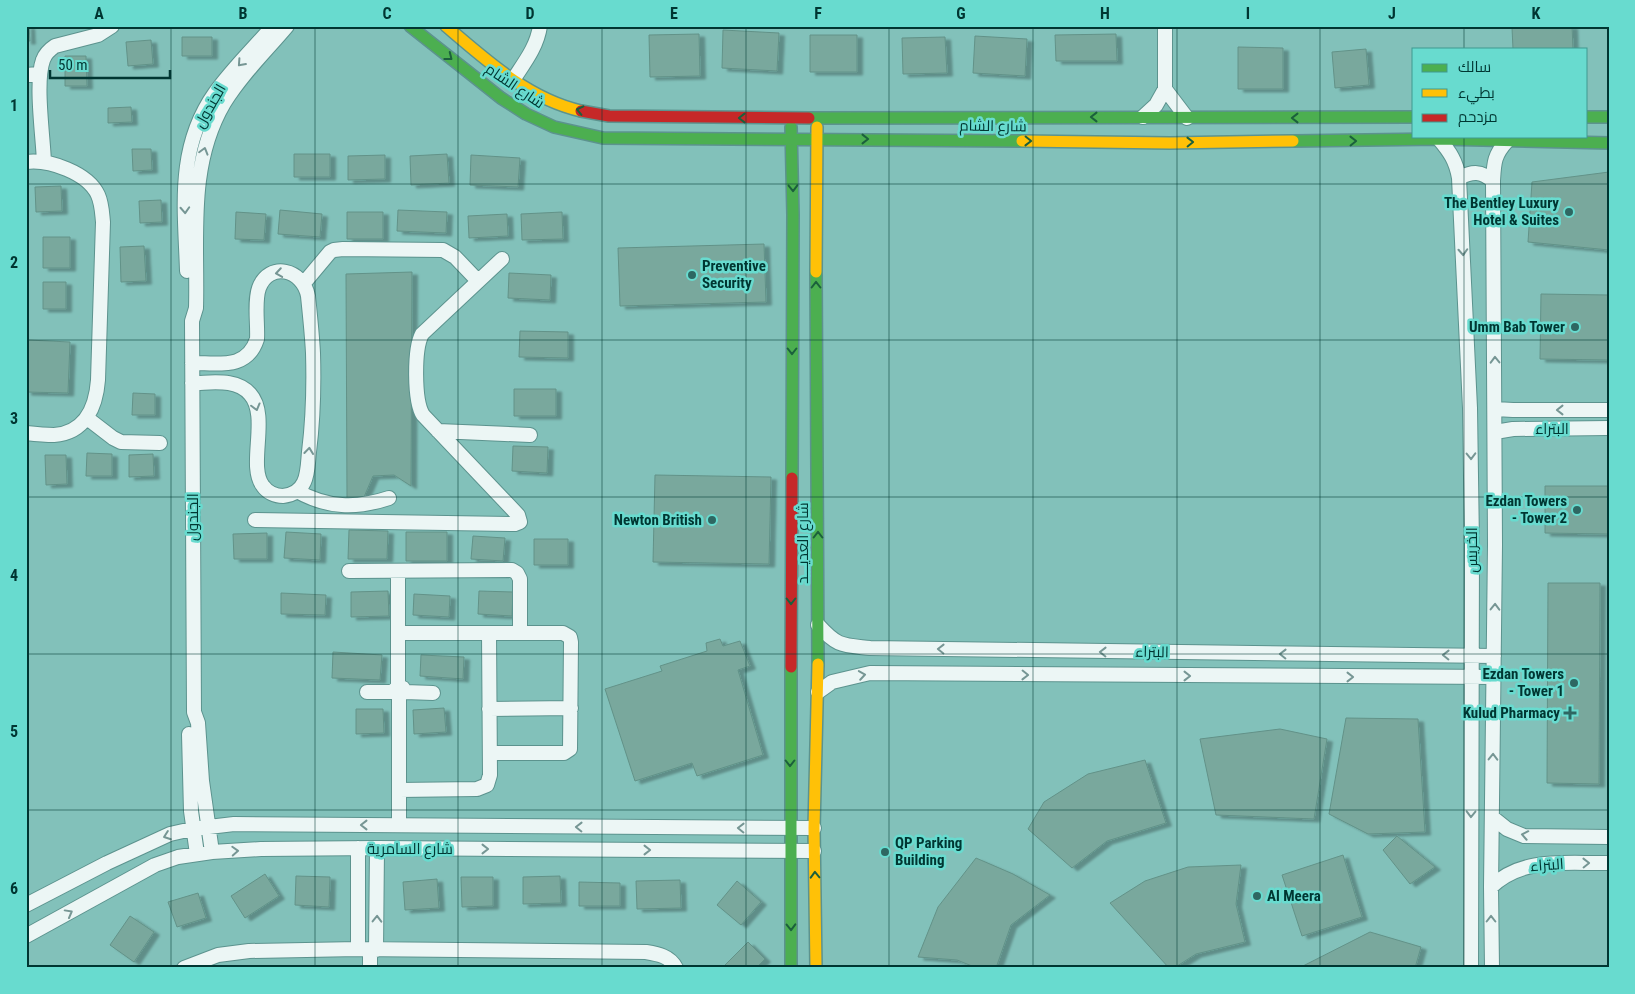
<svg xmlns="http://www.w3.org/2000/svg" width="1635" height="994" font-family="'Roboto Condensed',Cairo,sans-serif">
<defs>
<filter id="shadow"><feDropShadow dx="5.5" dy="3" stdDeviation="1" flood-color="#0004"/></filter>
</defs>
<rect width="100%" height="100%" fill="#82c1ba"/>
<!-- building -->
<path fill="#79a89d" stroke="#629288" filter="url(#shadow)" d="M26 26H29L30 41H26Z
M1572 26 1573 49H1513L1512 28Z
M723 30 779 33 777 71 722 68Z
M699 34 700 76 650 77 649 35Z
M1116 34 1117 61H1056L1055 35Z
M810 35H857V72H810Z
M975 36 1027 39 1025 76 973 73Z
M182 37H212V56H182Z
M945 37 947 73 903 74 902 38Z
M151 40 153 64 128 66 126 42Z
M1238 47 1283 48V89H1238Z
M1366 49 1369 85 1335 88 1332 52Z
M65 56H86L87 86H65Z
M131 107 132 122 108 123V108Z
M132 149H151L152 170 133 171Z
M294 154H330V177H294Z
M447 154 449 183 411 185 410 156Z
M385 155V179L348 180V156Z
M471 155 520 158 518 187 470 185Z
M1609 172V250L1528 242 1532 182Z
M61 186 62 211 36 212 35 187Z
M161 200 162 222 140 223 139 201Z
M280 210 322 214 320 237 278 234Z
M398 210 447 212 446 233 397 231Z
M236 212 266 214 264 240 235 239Z
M347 212H383V239H347Z
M562 212 563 239 522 240 521 214Z
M507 214 508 236 469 238 468 216Z
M43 237H70V268H43Z
M764 244 766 302 620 306 618 248Z
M144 246 146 281 121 282 120 247Z
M412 272 411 486 394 475 373 476 364 497 347 499 346 274Z
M509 273 551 275 550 300 508 298Z
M43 282H66V309H43Z
M1541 294 1609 295V360L1540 359Z
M520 331 568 332V358L519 357Z
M28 340 70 342 68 393 26 392Z
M514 389H556V416H514Z
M133 393 155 394V415H132Z
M513 446 548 447 547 473 512 471Z
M87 453 112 454V476H86Z
M153 454 154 476 129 477V455Z
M45 455H66L67 484 46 485Z
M655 475 771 477 769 564 653 562Z
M1545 486H1609V534L1545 533Z
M349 530 388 531 387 559H348Z
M286 532 321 534 320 560 284 558Z
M406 532H447V561H406Z
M267 533V559H234L233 534Z
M473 536 505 538 503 561 471 559Z
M534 539H568V565H534Z
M1548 583H1600L1599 784 1547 783Z
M388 591 389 616 351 617V592Z
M479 591 513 592 512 616 478 614Z
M281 593 326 595 325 615 281 614Z
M414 594 450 596 449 617 413 615Z
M720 639 723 646 740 641 750 666 738 670 763 755 697 776 692 763 635 781 605 689 662 671 660 666 707 651 706 643Z
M333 652 382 655 380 680 332 678Z
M421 655 464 657 463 679 420 676Z
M444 708 446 732 414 734 413 710Z
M356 709H383L384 733 356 734Z
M1346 718 1418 719 1425 832 1368 834 1329 814Z
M1280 729 1327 739 1314 819 1216 815 1200 739Z
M1145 760 1166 823 1107 841 1072 868 1028 829 1044 802 1088 774Z
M1397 836 1435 867 1410 884 1383 850Z
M1343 855 1362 917 1302 936 1282 875Z
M976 858 1013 874 1050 895 1011 925 996 968H977L957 960 918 957 938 907Z
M1241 865 1236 904 1245 942 1196 954 1174 968H1169L1110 903 1145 881 1188 867Z
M265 874 279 896 245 918 231 896Z
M296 876 330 877 329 907 295 905Z
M560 876 561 903 523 904V877Z
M461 877H493V906L462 907Z
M437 879 439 908 405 910 403 882Z
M680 880 681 908 637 909 636 881Z
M737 881 761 902 741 925 717 905Z
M579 882 620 883V906H579Z
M198 893 206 918 177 927 168 902Z
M130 916 154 932 134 962 110 945Z
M1370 932 1421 947 1415 968H1299Z
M748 942 765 959 756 968H722Z"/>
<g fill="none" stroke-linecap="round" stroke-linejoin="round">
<defs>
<path id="street" d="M26 75 39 74
M513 80C524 63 537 47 540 26
M1165 89 1187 118
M1143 117 1156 105 1165 89V26
M1439 139C1450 152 1456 161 1459 178L1470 408 1472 544 1471 968
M26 162C49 159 88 173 98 195 102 204 102 213 103 222L98 380C96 407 85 433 54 435 45 435 35 434 26 433
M44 162C43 136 35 82 43 60 45 54 49 50 55 46L98 35 112 26
M1459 178C1473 171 1481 171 1493 181
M187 271C185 208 176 148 215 93 232 69 254 48 273 26
M304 283 330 252 334 250 343 249 443 250 455 257 478 281
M192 363C219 363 247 370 257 339 258 324 254 302 259 288 269 261 303 269 308 296 310 315 312 334 313 353 314 386 313 420 309 452 308 462 308 474 304 482 300 491 292 495 283 496 275 496 267 492 263 486 247 466 270 416 250 394 236 378 212 383 192 383
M1495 409 1513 410H1609
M87 418 113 438 121 442 160 443
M438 431 530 435
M1495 432 1513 429 1609 428
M297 491C327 508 356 509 389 498
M255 520 515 524 520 522 518 515 423 415C414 401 414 349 422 334L502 259
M349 571 512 570 517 573 520 579V633
M398 571V687
M818 625C838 647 842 645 870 648L1494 656
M399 633H563L570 637 571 642 570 749 564 753H490
M394 690 400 687 403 688 405 692 433 693
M367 692H394
M818 692 832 682 870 673 1495 677
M489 709 571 708
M189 734 191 811 197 854
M399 790 477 789 487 785 490 775 489 633
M1492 817 1507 829 1524 836 1609 837
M399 825V698
M358 848V949
M212 852 202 781 198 723 194 712 192 321 196 308C198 239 187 166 224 103 241 75 266 51 287 26
M1491 887C1523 856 1567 864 1609 863
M26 905 107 863 170 834 192 829 234 824 814 828
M26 936 155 865 178 857 212 852 261 849 377 848 814 851
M376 950 377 848
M184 968 218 955 249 951 358 949 646 952C658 954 670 956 676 968
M370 968V950
M1492 968 1491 887 1495 545 1493 181C1494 163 1494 155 1507 141"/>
<path id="fast" d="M410 26 501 98 526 114 554 127 603 138 1022 141
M1586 117H1609
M809 118 1414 117
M791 127 793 215 792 478
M1293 141 1439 139 1609 143
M816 272 818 664
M791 667V968"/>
<path id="slow" d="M446 26C486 60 528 99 581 111
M1022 141 1170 143 1293 141
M816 272 817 127
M816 968 814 828 818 664"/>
<path id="jam" d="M581 111 609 116 809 118
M791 667 792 478"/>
</defs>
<!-- street casing -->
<use href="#street" stroke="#5c938e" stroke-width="16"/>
<!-- fast casing -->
<use href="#fast" stroke="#5c938e" stroke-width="14"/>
<!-- slow casing -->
<use href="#slow" stroke="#5c938e" stroke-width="14"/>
<!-- jam casing -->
<use href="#jam" stroke="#5c938e" stroke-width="14"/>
<!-- street -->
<use href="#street" stroke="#ecf6f5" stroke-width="14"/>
<!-- fast -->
<use href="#fast" stroke="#4caf50" stroke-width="11"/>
<!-- slow -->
<use href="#slow" stroke="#ffc107" stroke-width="11"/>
<!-- jam -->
<use href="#jam" stroke="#c62828" stroke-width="11"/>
</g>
<!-- one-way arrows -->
<defs><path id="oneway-chevron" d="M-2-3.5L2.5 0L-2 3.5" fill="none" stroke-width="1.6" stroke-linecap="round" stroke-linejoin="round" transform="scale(1.25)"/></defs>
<g stroke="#1b603c">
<use href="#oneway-chevron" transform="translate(449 57) rotate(38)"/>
<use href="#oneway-chevron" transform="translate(580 110) rotate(-167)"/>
<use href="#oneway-chevron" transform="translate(1094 117) rotate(180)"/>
<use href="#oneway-chevron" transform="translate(742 118) rotate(-180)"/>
<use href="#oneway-chevron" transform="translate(1295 118) rotate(180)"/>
<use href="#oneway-chevron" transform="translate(865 139)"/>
<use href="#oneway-chevron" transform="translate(1028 141) rotate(1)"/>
<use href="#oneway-chevron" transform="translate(1353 141) rotate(-1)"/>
<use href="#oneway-chevron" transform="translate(1190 142) rotate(-1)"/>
<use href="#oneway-chevron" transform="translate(793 188) rotate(89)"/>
<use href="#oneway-chevron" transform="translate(816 285) rotate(-90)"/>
<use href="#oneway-chevron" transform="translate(792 351) rotate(90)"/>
<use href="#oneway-chevron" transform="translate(818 535) rotate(-90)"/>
<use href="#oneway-chevron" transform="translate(791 601) rotate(90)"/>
<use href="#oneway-chevron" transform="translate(790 763) rotate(90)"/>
<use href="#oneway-chevron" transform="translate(815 875) rotate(-92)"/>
<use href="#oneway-chevron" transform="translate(791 927) rotate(89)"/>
</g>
<g stroke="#769694">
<use href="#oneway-chevron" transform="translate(241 63) rotate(132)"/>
<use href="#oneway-chevron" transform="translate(204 151) rotate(-74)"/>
<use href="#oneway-chevron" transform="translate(185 210) rotate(87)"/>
<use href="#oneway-chevron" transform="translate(1463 252) rotate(87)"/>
<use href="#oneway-chevron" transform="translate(279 273) rotate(171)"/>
<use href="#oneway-chevron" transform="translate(1495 360) rotate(-91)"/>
<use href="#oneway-chevron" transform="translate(256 407) rotate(75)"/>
<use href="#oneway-chevron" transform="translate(1560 410) rotate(180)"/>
<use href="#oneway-chevron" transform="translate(309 451) rotate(-84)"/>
<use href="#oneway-chevron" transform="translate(1471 456) rotate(89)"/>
<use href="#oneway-chevron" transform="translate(1495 607) rotate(-89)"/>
<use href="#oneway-chevron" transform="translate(941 649) rotate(-179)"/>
<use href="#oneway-chevron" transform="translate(1103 652) rotate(-179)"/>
<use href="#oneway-chevron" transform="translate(1283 654) rotate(-179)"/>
<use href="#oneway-chevron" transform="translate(1446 655) rotate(-179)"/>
<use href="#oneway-chevron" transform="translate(862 675) rotate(-9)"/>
<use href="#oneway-chevron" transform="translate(1025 675) rotate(1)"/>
<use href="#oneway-chevron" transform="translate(1187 676)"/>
<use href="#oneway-chevron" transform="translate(1350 677)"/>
<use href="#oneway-chevron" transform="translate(1493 757) rotate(-89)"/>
<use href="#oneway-chevron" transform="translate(1471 814) rotate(91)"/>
<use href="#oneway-chevron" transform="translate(364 825) rotate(-180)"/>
<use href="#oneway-chevron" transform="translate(579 827) rotate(-179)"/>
<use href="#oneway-chevron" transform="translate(741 828) rotate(-179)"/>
<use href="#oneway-chevron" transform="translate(1525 835) rotate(-169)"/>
<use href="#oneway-chevron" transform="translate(167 836) rotate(160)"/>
<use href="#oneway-chevron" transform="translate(485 849)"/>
<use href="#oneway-chevron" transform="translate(647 850)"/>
<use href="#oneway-chevron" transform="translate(235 851) rotate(-3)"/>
<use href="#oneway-chevron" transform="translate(1586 863) rotate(-1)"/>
<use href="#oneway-chevron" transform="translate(69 913) rotate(-29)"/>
<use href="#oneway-chevron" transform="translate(377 919) rotate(-89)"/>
<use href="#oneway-chevron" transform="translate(1491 919) rotate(-90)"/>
</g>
<!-- grid -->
<path fill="none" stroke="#003632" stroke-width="1" stroke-opacity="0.55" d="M171 26V968M315 26V968M458 26V968M602 26V968M746 26V968M889 26V968M1033 26V968M1177 26V968M1320 26V968M1464 26V49M1464 136V968M26 184H1609M26 340H1609M26 497H1609M26 654H1609M26 810H1609"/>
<!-- markers -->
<g fill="#2e6762" stroke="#68dbcf" stroke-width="2">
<circle cx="1569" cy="212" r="5"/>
<circle cx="692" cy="275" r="5"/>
<circle cx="1575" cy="327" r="5"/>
<circle cx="1577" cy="510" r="5"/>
<circle cx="712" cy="520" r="5"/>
<circle cx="1574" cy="683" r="5"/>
<path d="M1567.5 705.5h5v5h5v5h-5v5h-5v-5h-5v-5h5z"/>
<circle cx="885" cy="852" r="5"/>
<circle cx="1257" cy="896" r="5"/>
</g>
<g text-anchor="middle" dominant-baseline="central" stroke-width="5" stroke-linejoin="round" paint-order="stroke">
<!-- street labels -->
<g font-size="15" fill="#003632" stroke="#68dbcf">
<text transform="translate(515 86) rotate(34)">شارع الشام</text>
<text transform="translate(210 106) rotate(-60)">الجندول</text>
<text transform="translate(993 126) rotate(1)">شارع الشام</text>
<text x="1552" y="429">البتراء</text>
<text transform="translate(193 517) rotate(-90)">الجندول</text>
<text transform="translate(803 543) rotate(-90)">شارع العديـــد</text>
<text transform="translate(1472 550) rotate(-90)">الخريس</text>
<text transform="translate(1152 652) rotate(1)">البتراء</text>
<text x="410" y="849">شارع السامرية</text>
<text transform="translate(1547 865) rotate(-4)">البتراء</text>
</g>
<!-- poi labels -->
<g font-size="15" font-weight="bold" fill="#003632" stroke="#68dbcf" text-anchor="end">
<text x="1559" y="203">The Bentley Luxury<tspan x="1559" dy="17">Hotel &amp; Suites</tspan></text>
<text x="702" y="266" text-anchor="start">Preventive<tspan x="702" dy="17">Security</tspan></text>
<text x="1565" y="327">Umm Bab Tower</text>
<text x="1567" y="501">Ezdan Towers<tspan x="1567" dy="17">- Tower 2</tspan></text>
<text x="702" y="520">Newton British</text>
<text x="1564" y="674">Ezdan Towers<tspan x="1564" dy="17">- Tower 1</tspan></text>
<text x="1560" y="713">Kulud Pharmacy</text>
<text x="895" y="843" text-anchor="start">QP Parking<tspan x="895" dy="17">Building</tspan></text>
<text x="1267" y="896" text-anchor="start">Al Meera</text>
</g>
</g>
<!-- border -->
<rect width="1635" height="994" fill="none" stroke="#68dbcf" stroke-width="55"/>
<!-- legend -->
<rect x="1412" y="48" width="175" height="90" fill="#68dbcf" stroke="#3e9990"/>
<rect x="1422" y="64" width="25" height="8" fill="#4caf50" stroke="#3e9990"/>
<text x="1458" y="72" font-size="15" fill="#003632">سالك</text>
<rect x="1422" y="89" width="25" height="8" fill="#ffc107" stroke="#3e9990"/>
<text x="1458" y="98" font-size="15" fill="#003632">بطيء</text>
<rect x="1422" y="114" width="25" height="8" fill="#c62828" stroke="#3e9990"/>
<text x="1458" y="122" font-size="15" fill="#003632">مزدحم</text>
<!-- scale -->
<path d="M50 70v8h120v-8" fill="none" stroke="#003632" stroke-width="2.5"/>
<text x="58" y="70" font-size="15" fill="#003632" stroke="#68dbcf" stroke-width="4" paint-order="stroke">50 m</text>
<rect x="28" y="28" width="1580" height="938" fill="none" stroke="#003632" stroke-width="2"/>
<g font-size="16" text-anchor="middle" font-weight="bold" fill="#003632">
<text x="99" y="19">A</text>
<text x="243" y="19">B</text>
<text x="387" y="19">C</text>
<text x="530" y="19">D</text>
<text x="674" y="19">E</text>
<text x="818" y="19">F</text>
<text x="961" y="19">G</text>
<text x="1105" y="19">H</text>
<text x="1248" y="19">I</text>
<text x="1392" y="19">J</text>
<text x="1536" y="19">K</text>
<text x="14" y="111">1</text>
<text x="14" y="268">2</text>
<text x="14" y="424">3</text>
<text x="14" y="581">4</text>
<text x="14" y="737">5</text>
<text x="14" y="894">6</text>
</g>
</svg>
